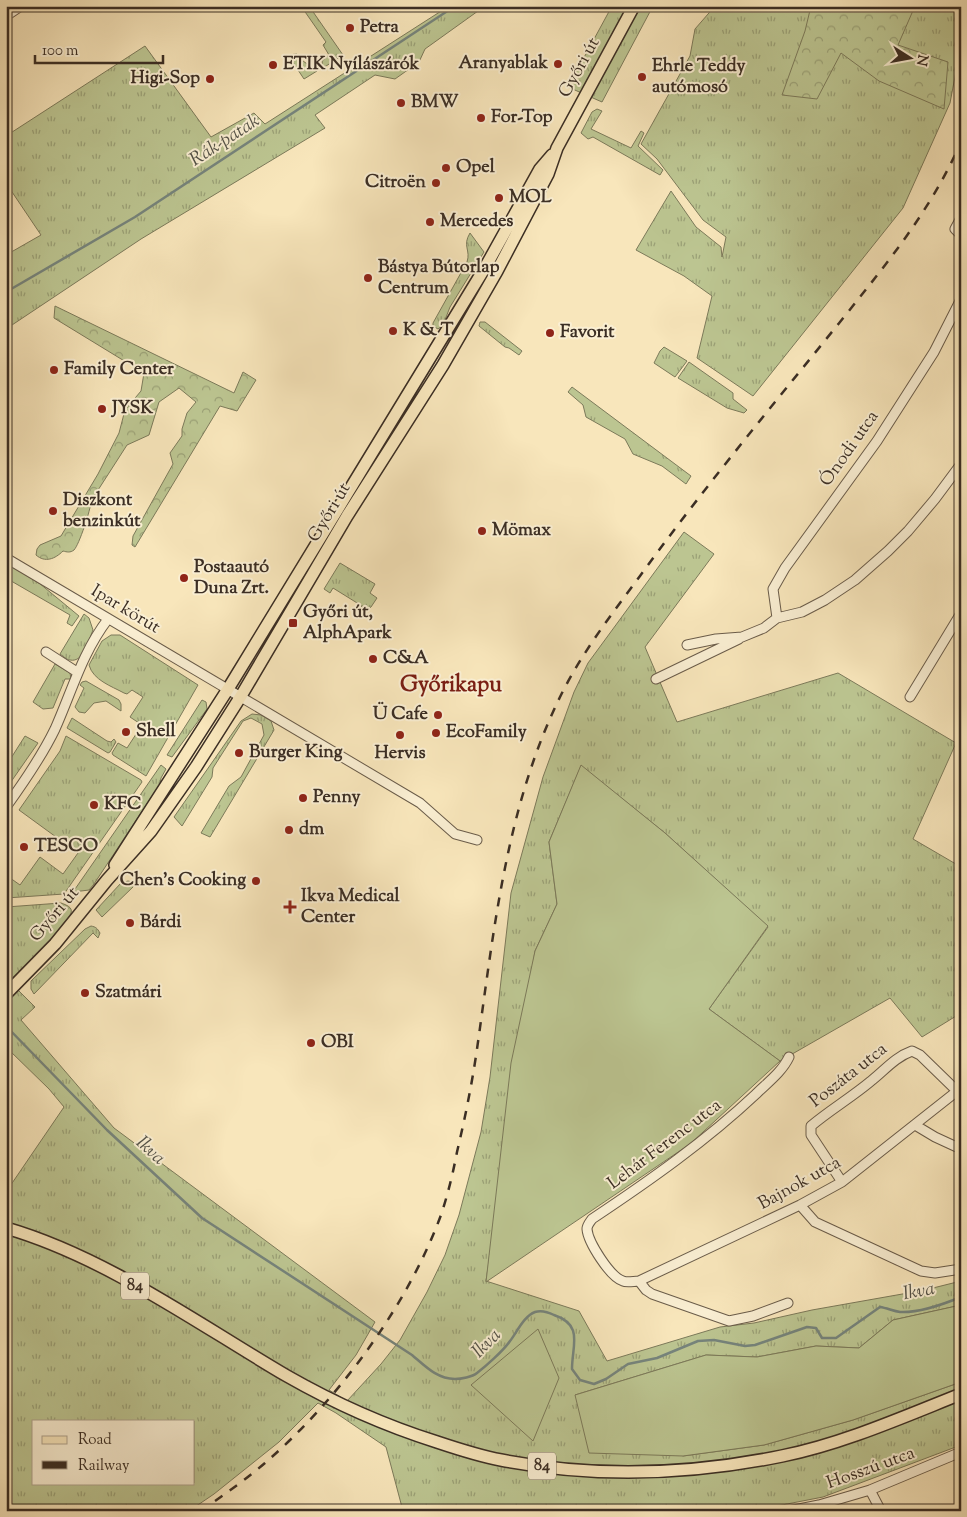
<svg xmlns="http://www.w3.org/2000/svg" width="967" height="1517" font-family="'Sorts Mill Goudy',serif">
<defs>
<pattern id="grass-tufts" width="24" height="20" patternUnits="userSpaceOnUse" patternTransform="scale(1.25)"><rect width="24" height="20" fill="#bcc591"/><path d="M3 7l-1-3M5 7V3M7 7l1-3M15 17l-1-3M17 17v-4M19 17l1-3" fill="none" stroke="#9aa076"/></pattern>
<pattern id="forest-crowns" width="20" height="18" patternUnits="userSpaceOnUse" patternTransform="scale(1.25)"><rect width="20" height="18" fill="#bcc591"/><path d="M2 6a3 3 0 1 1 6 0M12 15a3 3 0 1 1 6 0" fill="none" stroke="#9aa076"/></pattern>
</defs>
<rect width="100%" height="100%" fill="#f8e6bb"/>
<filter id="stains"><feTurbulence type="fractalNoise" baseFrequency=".004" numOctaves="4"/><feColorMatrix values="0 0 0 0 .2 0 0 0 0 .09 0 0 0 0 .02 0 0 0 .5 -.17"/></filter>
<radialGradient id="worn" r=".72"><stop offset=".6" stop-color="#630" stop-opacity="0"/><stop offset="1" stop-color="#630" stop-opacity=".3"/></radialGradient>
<!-- grass -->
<path fill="url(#grass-tufts)" stroke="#7c7a5a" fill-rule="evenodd" d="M301 6H309L343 55 323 68 322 61 329 55 323 45 326 42Z
M449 6H485L425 49 419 62 395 79 375 75 315 115 325 128 141 239 6 329V255L41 235 6 183V136L145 46 211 137 254 113 265 124Z
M612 6H653L602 102 568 87Z
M715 6H961V45L950 103 903 208 753 396 697 358 712 296 684 276 636 250 671 191 696 227 721 247 722 257 726 237 703 220 657 159 641 144 690 56 695 29Z
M297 54 303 61 317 71 304 79 288 55Z
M597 109 602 111 591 129 631 148 641 131 644 133 638 146 663 170 660 175 593 137 588 139 581 133 592 112Z
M470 233 484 252 450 307 443 325 438 329 433 326V323L467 262C471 250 462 246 470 233Z
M480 322H485L522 351 519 355 509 348 505 347 479 326Z
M664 347 687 361 675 377 654 363 660 351Z
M689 362 733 393V399L747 410 744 413 727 408 678 378Z
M572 387 691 476 686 484 662 466 633 454 625 439 586 417 583 405 568 392Z
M684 532 714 554 645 647 677 722 838 673 956 743 913 839 961 867V1013L922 1037 890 998 780 1061 709 1009 768 927 665 833 581 766 549 842 557 904 535 951 486 1281 579 1311 607 1361 720 1327 754 1323 812 1310 925 1290 961 1281V1305L893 1320 859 1348 816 1346 757 1357 706 1355 575 1395 683 1456 764 1445 853 1420 961 1382V1445L823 1497 751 1511H403L386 1447 336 1413 318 1403 279 1442 214 1494 189 1511H6V1192L64 1107 49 1089 9 1050H6V907L61 903C66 905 73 907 71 913 70 916 67 920 65 923 49 945 30 964 10 982L35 1007 21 1020 114 1128 375 1322 356 1355 329 1390 347 1401 381 1364 400 1340 427 1292 445 1255 459 1215 481 1132 490 1077 511 893 543 777 574 692 588 663ZM34 1421H194V1483H34Z
M6 563 39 583 79 616 72 626 67 623 70 615 6 578Z
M340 563 375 584 370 593 377 598 371 607 362 612 359 611 362 606 333 588 330 593 324 589Z
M84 614 89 618 93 630C89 639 84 663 70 660 67 660 63 656 60 654Z
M111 635H120L198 685 146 776 113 755 112 753 118 743 127 748 142 725 130 717 143 697 132 690 127 694 124 693C111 686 93 680 89 665L102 641Z
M55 664 70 673 71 679H65L53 708 43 709 33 702Z
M86 681 119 700 121 704V711L106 701 94 703 85 713 79 712 75 707 84 688 80 685 82 682Z
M202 700 206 702 207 709 172 757 167 755Z
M252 714 261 715 271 721 274 730 210 837 201 833 229 786 241 777 264 735 262 724 251 718 243 721 213 768 212 777 182 826 174 817 241 721Z
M72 718 107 741 111 742 114 739 116 742 110 752 108 753 67 728Z
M25 736 38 743 6 789V766Z
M66 736 141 780 142 782 64 894 6 898V875L20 885 40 857 63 874 78 853 19 810 60 751Z
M161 765 166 769 161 778 160 784 94 884 89 890 73 892Z
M128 881 132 882 134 886 102 917 96 910 121 883Z
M91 926C96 927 97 928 100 933L98 938 93 933 34 994 31 989V981L85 929Z"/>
<!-- forest -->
<path fill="url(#forest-crowns)" stroke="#7c7a5a" d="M811 6H915L898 45 948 62 944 109 879 81 841 53 817 99 782 95 805 31Z
M55 306 234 393 243 372 256 380 237 411 220 406 135 547 132 545 133 536 173 464 170 453 182 436V429L187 413 196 402 179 388 159 402 149 435 127 445 91 501C91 509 79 545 74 550 70 553 67 552 63 551 55 559 45 563 36 555L37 549 40 545 61 536 98 474 119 433 125 410 141 391 144 373 54 318Z"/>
<!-- garden -->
<path fill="#bcc591" stroke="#7c7a5a" d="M581 765 665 833 768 926 709 1009 780 1061 690 1144 486 1282 511 1063 535 951 557 904 549 842Z
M961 1305V1382L853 1420 764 1445 683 1456 589 1453 575 1395 706 1355 757 1357 816 1346 859 1348 893 1320Z
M538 1329 559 1378 533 1441 471 1385Z"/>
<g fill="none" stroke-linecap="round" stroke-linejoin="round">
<!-- stream -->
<path stroke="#76847c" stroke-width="2.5" d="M6 292 135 217 455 6
M6 1026 107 1130 202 1218 412 1355C425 1366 437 1379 455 1379 461 1379 472 1377 477 1373 486 1366 503 1351 510 1341 517 1332 524 1316 535 1312 541 1310 548 1312 554 1315 584 1325 572 1345 572 1369L580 1380 594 1384 606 1379 628 1364 657 1358 698 1341 714 1340 745 1346 755 1345 807 1327 816 1328 822 1338H836L880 1307C887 1308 893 1311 900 1312 918 1313 944 1304 961 1297"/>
<defs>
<path id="minor" d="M6 16 21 6
M961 218 955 229 961 235
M6 558 420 803 455 834 477 840
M777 618 773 589 785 568 877 441 934 352 961 299
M687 645 716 639 742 637 764 628 777 618 802 612 825 600 855 580 888 551 908 531 935 499 961 464
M46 652 77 672
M656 679 739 639
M910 697 961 613
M6 807C24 782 42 756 55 729 72 691 82 653 108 619
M915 1125 935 1137 961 1149
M842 1182 811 1135V1126C830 1110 852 1097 871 1081 884 1071 895 1057 912 1051L920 1055 957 1091
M800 1205 815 1222 921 1271 935 1273 961 1269
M639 1281C634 1281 627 1283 623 1281 610 1277 588 1242 587 1229 587 1225 590 1222 592 1219 649 1181 706 1141 756 1094 767 1083 782 1072 789 1057
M788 1303 753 1316 729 1321 652 1294 646 1290 639 1281 800 1205 842 1182 961 1088
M870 1490 881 1511
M789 1511 819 1505 870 1490 961 1452"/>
<path id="major" d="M115 865 228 689 347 494 486 266 540 169 552 155
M6 994 55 944 107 880 151 831 196 767 241 696 347 516 443 365 497 271 548 174 557 148 634 6
M6 1228C106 1257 198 1324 287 1376 336 1404 383 1425 437 1442 458 1449 479 1456 501 1460 594 1478 689 1475 782 1456 842 1444 903 1417 961 1394"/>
</defs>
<!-- minor casing -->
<use href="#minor" stroke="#6a5c4a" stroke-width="11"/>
<!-- major casing -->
<use href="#major" stroke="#3b2e24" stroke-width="14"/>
<!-- minor -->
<use href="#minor" stroke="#faefd3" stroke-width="9"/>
<!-- major -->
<use href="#major" stroke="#f8e6bb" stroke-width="11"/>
<!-- rail -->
<path stroke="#3b2e24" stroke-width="2.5" stroke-dasharray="9 9" stroke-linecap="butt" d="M200 1511C223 1496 245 1480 265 1463 338 1400 408 1305 441 1215 448 1194 453 1173 457 1152 465 1118 472 1084 477 1049 494 930 506 807 560 697 581 654 611 615 640 576 703 489 772 406 840 322 887 263 930 212 961 142"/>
</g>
<!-- markers -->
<g fill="#8f2418" stroke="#faefd3" stroke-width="2">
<circle cx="350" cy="28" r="5"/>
<circle cx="558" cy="64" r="5"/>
<circle cx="273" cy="65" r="5"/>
<circle cx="642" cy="77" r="5"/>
<circle cx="210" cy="79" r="5"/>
<circle cx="401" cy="103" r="5"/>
<circle cx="481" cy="118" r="5"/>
<circle cx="446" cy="168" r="5"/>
<circle cx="436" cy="183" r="5"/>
<circle cx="499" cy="198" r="5"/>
<circle cx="430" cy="222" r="5"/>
<circle cx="368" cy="278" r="5"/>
<circle cx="393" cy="331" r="5"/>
<circle cx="550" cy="333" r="5"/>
<circle cx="54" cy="370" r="5"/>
<circle cx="102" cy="409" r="5"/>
<circle cx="53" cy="511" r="5"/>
<circle cx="482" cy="531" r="5"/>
<circle cx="184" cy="578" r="5"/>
<rect x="288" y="618" width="10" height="10" rx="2.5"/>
<circle cx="373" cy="659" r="5"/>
<circle cx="438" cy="715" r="5"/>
<circle cx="126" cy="732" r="5"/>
<circle cx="436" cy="733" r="5"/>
<circle cx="400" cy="735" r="5"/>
<circle cx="239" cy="753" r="5"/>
<circle cx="303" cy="798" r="5"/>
<circle cx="94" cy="805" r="5"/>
<circle cx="289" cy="830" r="5"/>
<circle cx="24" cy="847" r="5"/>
<circle cx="256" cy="881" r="5"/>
<path d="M287.5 899.5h5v5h5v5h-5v5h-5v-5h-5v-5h5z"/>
<circle cx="130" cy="923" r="5"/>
<circle cx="85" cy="993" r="5"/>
<circle cx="311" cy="1043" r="5"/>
</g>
<g text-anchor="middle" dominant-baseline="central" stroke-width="4" stroke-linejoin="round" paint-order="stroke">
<!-- shield labels -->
<g fill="#faefd3" stroke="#746858" stroke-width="1">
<rect x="121" y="1272.5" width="28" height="27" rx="4"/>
<rect x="528" y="1452.5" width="28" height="27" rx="4"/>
</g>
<g font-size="16" font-weight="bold" fill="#3b2e24">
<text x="135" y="1286">84</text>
<text x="542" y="1466">84</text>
</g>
<!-- poi labels -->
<g font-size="18" font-weight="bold" fill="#3b2e24" stroke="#faefd3" text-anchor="start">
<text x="360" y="28">Petra</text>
<text x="548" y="64" text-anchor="end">Aranyablak</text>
<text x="283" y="65">ETIK Nyílászárók</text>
<text x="652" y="67">Ehrle Teddy<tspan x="652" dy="21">autómosó</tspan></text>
<text x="200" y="79" text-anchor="end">Higi-Sop</text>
<text x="411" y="103">BMW</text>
<text x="491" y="118">For-Top</text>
<text x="456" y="168">Opel</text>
<text x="426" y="183" text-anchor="end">Citroën</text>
<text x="509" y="198">MOL</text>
<text x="440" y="222">Mercedes</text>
<text x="378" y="268">Bástya Bútorlap<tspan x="378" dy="21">Centrum</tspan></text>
<text x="403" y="331">K &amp; T</text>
<text x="560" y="333">Favorit</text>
<text x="64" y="370">Family Center</text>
<text x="112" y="409">JYSK</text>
<text x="63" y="501">Diszkont<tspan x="63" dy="21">benzinkút</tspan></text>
<text x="492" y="531">Mömax</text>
<text x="194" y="568">Postaautó<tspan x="194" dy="21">Duna Zrt.</tspan></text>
<text x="303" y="613">Győri út,<tspan x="303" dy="21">AlphApark</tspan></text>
<text x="383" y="659">C&amp;A</text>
<text x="428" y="715" text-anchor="end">Ü Cafe</text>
<text x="136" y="732">Shell</text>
<text x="446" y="733">EcoFamily</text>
<text x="249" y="753">Burger King</text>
<text x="400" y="754" text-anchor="middle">Hervis</text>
<text x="313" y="798">Penny</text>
<text x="104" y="805">KFC</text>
<text x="299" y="830">dm</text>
<text x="34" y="847">TESCO</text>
<text x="246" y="881" text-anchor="end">Chen's Cooking</text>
<text x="301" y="897">Ikva Medical<tspan x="301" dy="21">Center</tspan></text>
<text x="140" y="923">Bárdi</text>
<text x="95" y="993">Szatmári</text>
<text x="321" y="1043">OBI</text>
</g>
<!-- street labels -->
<g font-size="18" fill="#3b2e24" stroke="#faefd3">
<text transform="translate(580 68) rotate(-61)">Győri út</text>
<text transform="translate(850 449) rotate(-55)">Ónodi utca</text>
<text transform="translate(330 513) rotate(-59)">Győri út</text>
<text transform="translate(125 610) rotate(31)">Ipar körút</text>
<text transform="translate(55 915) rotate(-50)">Győri út</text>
<text transform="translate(849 1076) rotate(-38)">Poszáta utca</text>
<text transform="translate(665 1145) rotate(-37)">Lehár Ferenc utca</text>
<text transform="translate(800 1184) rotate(-29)">Bajnok utca</text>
<text transform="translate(871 1469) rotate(-20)">Hosszú utca</text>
</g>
<!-- water labels -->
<g font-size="19" font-style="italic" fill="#545248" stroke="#faefd3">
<text transform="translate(225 141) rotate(-33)">Rák-patak</text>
<text transform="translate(150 1151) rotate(43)">Ikva</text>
<text transform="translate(919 1292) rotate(-10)">Ikva</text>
<text transform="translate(487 1344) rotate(-45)">Ikva</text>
</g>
<!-- district labels -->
<g font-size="22" font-weight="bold" fill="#7a1f14" stroke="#faefd3">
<text x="451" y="686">Győrikapu</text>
</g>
</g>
<!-- margin -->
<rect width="967" height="1517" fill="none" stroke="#f8e6bb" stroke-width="25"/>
<rect x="8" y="8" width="952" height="1502" fill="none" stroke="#3b2e24" stroke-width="2.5"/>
<rect x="12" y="12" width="942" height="1492" fill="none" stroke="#3b2e24"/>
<!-- legend -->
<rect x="32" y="1420" width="162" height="65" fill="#faefd3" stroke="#aea28d"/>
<rect x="42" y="1436" width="25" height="8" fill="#f8e6bb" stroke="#aea28d"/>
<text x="78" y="1444" font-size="15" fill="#3b2e24">Road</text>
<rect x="42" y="1461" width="25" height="8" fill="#3b2e24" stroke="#aea28d"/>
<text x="78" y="1470" font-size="15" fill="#3b2e24">Railway</text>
<!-- north arrow -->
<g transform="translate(910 58) rotate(101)" stroke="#faefd3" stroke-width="4" paint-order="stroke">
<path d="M0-4L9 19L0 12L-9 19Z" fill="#3b2e24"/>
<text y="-8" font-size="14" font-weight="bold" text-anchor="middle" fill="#3b2e24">N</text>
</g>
<!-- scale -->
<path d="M35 55v8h128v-8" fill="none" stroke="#3b2e24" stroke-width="2.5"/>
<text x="42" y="55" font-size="15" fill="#3b2e24" stroke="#faefd3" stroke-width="4" paint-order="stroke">100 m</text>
<rect width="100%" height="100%" filter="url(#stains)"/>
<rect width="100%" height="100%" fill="url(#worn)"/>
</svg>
